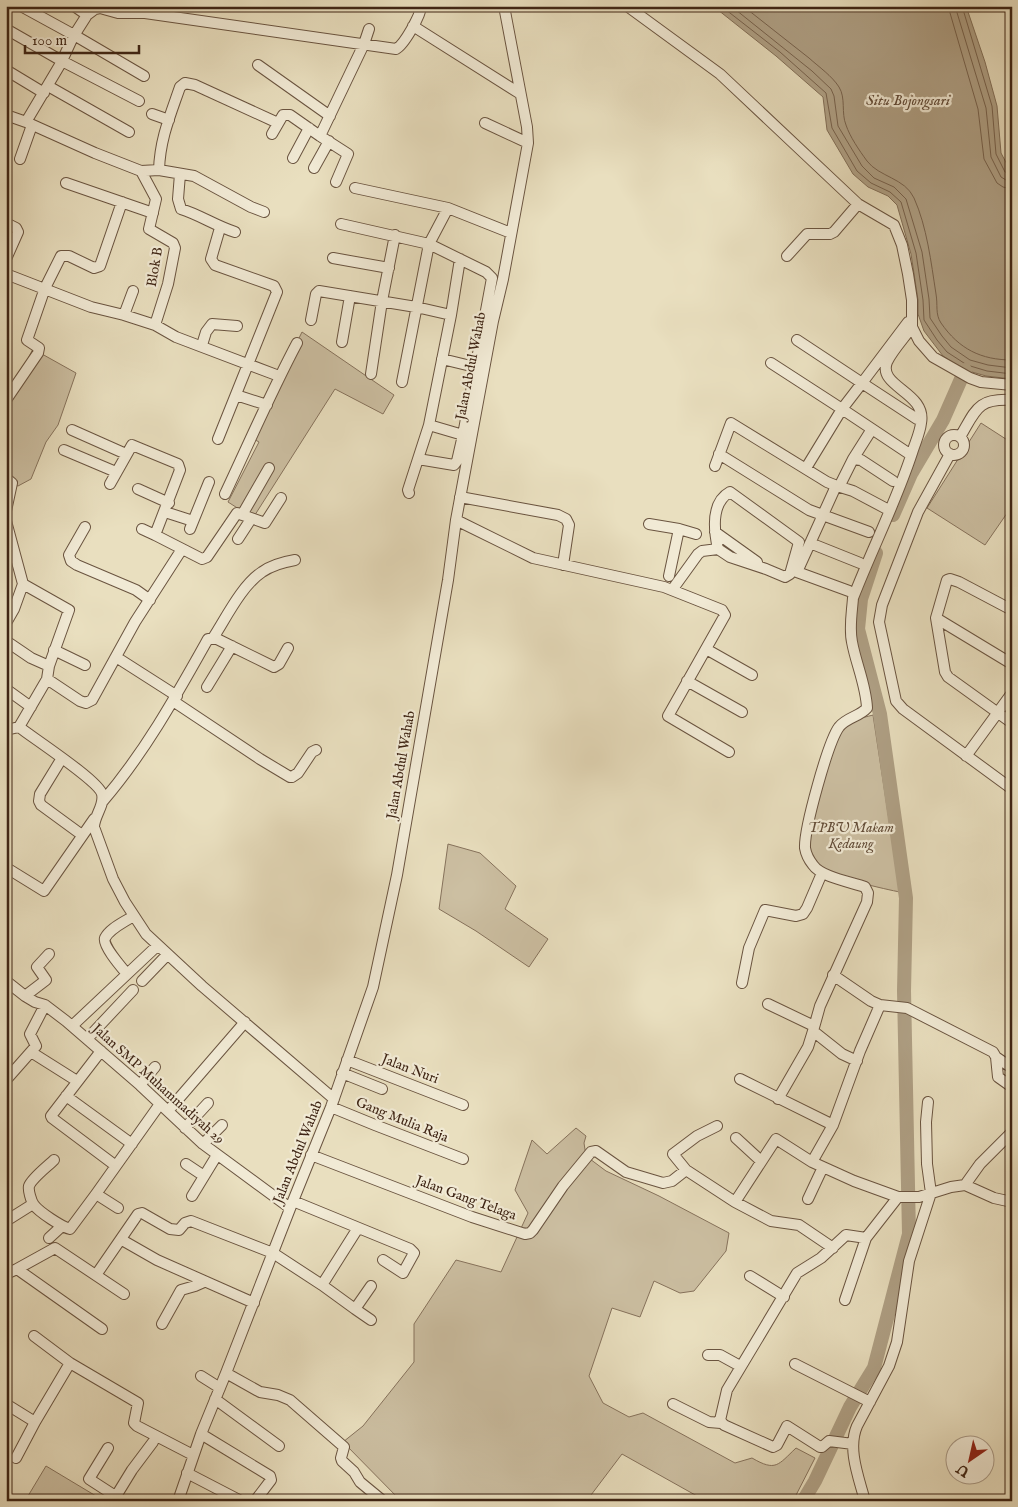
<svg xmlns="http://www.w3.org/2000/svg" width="1018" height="1507" font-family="'IM FELL English',serif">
<rect width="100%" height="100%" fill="#e9dfbf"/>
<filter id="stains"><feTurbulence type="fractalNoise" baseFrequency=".004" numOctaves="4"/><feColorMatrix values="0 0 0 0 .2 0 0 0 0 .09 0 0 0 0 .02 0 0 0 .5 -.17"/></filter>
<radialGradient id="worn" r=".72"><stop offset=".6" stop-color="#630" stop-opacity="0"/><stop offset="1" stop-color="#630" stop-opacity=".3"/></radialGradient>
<!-- green -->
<path fill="#ccbfa2" stroke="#86725c" d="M302 332 394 395 383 414 335 389 253 518 228 502 259 442 250 437Z
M33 349 76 373 58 425 46 442 31 479 18 486 6 482V401Z
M981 423 1012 443V506L985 545 927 508Z
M873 715 900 892C888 890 829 876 822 870 818 866 810 856 809 851 804 836 831 743 842 730 849 720 862 718 873 715Z
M448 844 480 853 516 886 505 909 548 939 529 967 476 931 439 909Z
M576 1128 586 1136 584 1143 586 1156 606 1171 659 1196 729 1233 726 1251 694 1291 680 1293 654 1281 640 1317 612 1308 589 1376 603 1403 629 1417 643 1413 735 1463 752 1458C776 1472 778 1465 796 1448L815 1458 793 1501H696L697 1496 622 1454 588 1499 590 1501H401L343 1442 363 1426 414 1362V1324L456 1260 501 1272 528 1213 515 1190 532 1140 547 1154Z
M46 1466 96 1496 93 1501H25Z"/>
<!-- water -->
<path fill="#afa085" stroke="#826f58" d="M713 6H966L985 62 997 106 1001 153 1009 168 1012 197V379L986 376 965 370 943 356 924 331 918 314V300L911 254 897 205 888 196 868 187 853 174 827 130 823 97 776 56Z"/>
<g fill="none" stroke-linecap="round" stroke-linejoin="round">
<!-- shore -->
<path stroke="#77624d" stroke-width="1" d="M721 6 780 52 826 93 832 128 857 171 871 183 890 192 901 202 916 253 923 300 924 320 937 340 947 352 967 365 987 371 1012 374
M731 6 812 71 831 89 834 96 838 126 862 166 874 178 894 187 906 199 922 252 929 299 930 318 942 336 951 347 970 360 988 365 1012 368
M743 6C765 23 787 41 809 58 819 67 832 76 839 87 846 98 841 113 846 125 850 137 859 150 867 161 879 177 905 178 914 198 927 227 931 262 936 294 938 305 935 314 941 323 959 349 981 360 1012 360
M948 6 978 109 984 159 997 183 1003 187 1012 189
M955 6 986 108 991 157 1001 177 1006 180 1012 181
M962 6 992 106 996 154 1005 172 1012 175"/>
<!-- river -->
<path stroke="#afa085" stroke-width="14" d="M893 515 911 474 943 420 965 370
M803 1501 815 1481 850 1407 874 1368 909 1234 904 991 906 898 880 714 858 629 861 599 876 553"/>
<defs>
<path id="minor" d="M21 6 74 35 144 76
M74 6 87 15
M627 6 720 74 858 204 894 225 902 245 908 274 912 300V327L919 341 933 357 970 378 981 382 1012 385
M413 26 519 93
M6 29 62 61 139 101
M258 65 330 116
M6 70 44 93
M48 86 129 132
M152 114 169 120
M6 115 26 122 95 153 141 171 159 170 194 176 251 207 264 212
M26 122 61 63 73 37 87 15 95 9 100 8 118 13H145L396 49C404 45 421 15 421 6
M485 123 528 143
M272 134 283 115H290L320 136 364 44 369 29
M320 136 348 154 336 182
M293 158 309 128
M20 159 32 125
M314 168 329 141
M159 170C160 139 170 116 180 87L185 83 195 85 278 123
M141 171 156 199 149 229 173 243 175 248 168 284 155 325
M180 174 178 199 181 209C200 215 216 226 235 232
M66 183 153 213
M355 188 448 208 511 233
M6 223 16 228 18 232 6 259
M341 224 429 244 486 272 492 278 463 435 457 461 454 465 418 459 429 425
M787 256 807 234H830L834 232 858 204
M333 258 389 268
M460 259 451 315 429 425 463 435
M6 274 91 307 124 315 155 325 176 337 279 376
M124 315 133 291
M311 320 316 294 319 291 416 307 451 315
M797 340 862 383 908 322
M342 342 350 296
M202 345 206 332 212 324 237 326
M442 359 475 367
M771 363 842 409 862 383 917 419
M371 374 382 301 395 235
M402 382 429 244 448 208
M236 395 267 405
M6 400 38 353 39 348 27 340 45 288 61 256H69L94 268 100 266 122 202
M72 430 126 454
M944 445a10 10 0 1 1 20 0a10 10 0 1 1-20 0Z
M960 437C976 410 977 398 1012 400
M218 439 277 292 274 286 215 265 211 259 220 228
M64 450 116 472
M719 454 809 510 869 532
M950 454 918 512 882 605 879 622 896 701 903 709 1012 789
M853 459 872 429
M715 466 731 423 827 482 837 486 853 491 885 508
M806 468 842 409 908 453
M6 478 12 483 6 511
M110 484 132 445 178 464 180 470 155 535 202 559 207 557 237 513 265 523 281 498
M836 486 797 572 849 591
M839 487 853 459 861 460 893 481
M138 489 169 503
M409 493 408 490 418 459
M225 494C249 443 271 392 297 343
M460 497 558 515 566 519 569 525 563 565
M165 512 193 521
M242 515 269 468
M456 520 533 558 664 587 722 610 725 615 668 716 729 752
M6 521 23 584 69 610 49 666 47 679
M649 524 679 529 696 534
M85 527 69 555 71 561 77 565 136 590 150 600
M142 529 155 535
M190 529 209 482
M715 532 757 562
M238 539 251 519
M810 543 860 563
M669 576 679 529
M672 590 698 554 702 551 718 549 730 557 766 569 785 577 790 574 799 542 730 492C710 503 714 531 718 549
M1012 610 959 582 950 579 947 580 936 618 945 672 948 677 1012 723
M936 618 1012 664
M6 623 14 609 23 584
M213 638C226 618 242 585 262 572 272 565 283 562 295 560
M6 641 31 658 49 666
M706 649 752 675
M54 650 85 665
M116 657 177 696
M687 681 742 712
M207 687 232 646
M6 689 31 707
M173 701 260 759 290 777H292L298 773 312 752 316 750
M19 727 47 679 80 701 86 703 92 700 135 622 182 549
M6 730 19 727C33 738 99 781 102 794 105 805 94 816 94 827L113 879 125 902 146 934 202 986 334 1099
M966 756 1012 693
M62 758 40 794 39 801 41 805 82 835
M103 801C145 752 176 696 208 639H217L274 667 279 664 288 648
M10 870 44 891 94 819
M127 974C122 968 102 945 105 938 110 928 125 922 133 916
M833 975 871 1001 880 1005 907 1008 993 1052 996 1057 998 1077 1012 1087
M6 981 25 996 35 1002 45 1005 66 1021 140 1085 203 1144 290 1208
M142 981 167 955
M742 983 749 948 765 910 796 916 803 914 807 908 822 873
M25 996 46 980 37 967 49 954
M768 1004 814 1026
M72 1026 157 946
M87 1039 133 990
M101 1051 51 1116 52 1118 116 1166
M31 1052 77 1081
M996 1057 1012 1068
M347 1060 463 1105
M857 1061 842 1054 813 1031 820 1006 867 902 868 893 865 887C851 882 821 877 813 865 809 860 806 854 805 848 804 829 828 742 839 727 847 717 859 717 867 708 866 685 856 664 852 642 849 628 852 612 853 598 872 549 896 502 912 453 915 443 920 433 921 423 927 392 877 387 887 362 892 351 905 337 912 327
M342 1073 382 1089
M740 1079 833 1125
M6 1080 36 1046 30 1034 45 1005
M140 1085 155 1067
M66 1096 132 1144
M778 1099 808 1047 813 1031
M331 1107 375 1125 463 1159
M168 1111 245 1022
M185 1128 208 1103
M736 1138 761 1161
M203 1144 222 1125
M311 1155 472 1217 525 1234 530 1233 533 1230 563 1186 591 1152 596 1151 626 1172 663 1183 672 1181 686 1170 735 1202 776 1139 812 1162 854 1181 898 1197H919L951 1187 965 1185 994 1198 1012 1202
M54 1160C48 1166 32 1178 29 1186 28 1190 31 1201 34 1205 39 1212 62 1227 70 1229L96 1194 160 1104
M812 1162 833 1125 860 1051 880 1005
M186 1164 204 1176
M686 1170 673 1154 697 1136 717 1126
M965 1185 980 1164 1012 1132
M96 1194 118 1208
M192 1196 217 1155
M808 1199 823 1167
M293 1201 410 1249 414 1253 403 1273 383 1260
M735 1202 771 1221 799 1225 833 1248
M6 1221 33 1204
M49 1238 62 1226
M122 1240 157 1260 254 1303
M17 1269 55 1248 124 1294
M6 1274 17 1269 102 1329
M96 1275 138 1214 142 1213 170 1229 179 1230 185 1223 191 1221 273 1253 322 1285 358 1228
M750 1276 784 1297
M322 1285 355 1309 371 1286
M845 1300 866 1238
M355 1309 371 1320
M162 1324 181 1290 195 1286 204 1282
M34 1336 70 1363 138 1403 134 1423 137 1426 193 1455
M708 1355H720L740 1366
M795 1364 870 1402
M226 1373 260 1392 278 1395 290 1400 344 1447 341 1458 342 1461 354 1472 360 1482 383 1501
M201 1376 220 1388
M215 1399 279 1446
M6 1404 35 1422 70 1363
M673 1404 709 1422 721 1423
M201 1434 270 1476 271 1480 255 1501
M853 1444 829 1441 822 1447H820L787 1426 777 1445 773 1447 724 1425 720 1420 721 1416 727 1390 797 1273 821 1258 846 1235 866 1238 898 1197
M108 1448 89 1479 123 1501
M16 1458 35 1422
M187 1473 241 1501
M113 1501 132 1470 153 1442
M178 1501 201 1434 226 1373 293 1201 331 1107 373 987 397 875 448 580 456 520 493 321 503 279 528 143 527 127 504 6
M865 1501C859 1478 847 1449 857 1426L889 1366 897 1342 909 1261 931 1193 927 1164 926 1122 928 1102"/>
</defs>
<!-- minor casing -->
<use href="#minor" stroke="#6a5440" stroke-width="12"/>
<!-- minor -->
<use href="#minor" stroke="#f1ead5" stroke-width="10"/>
</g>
<g text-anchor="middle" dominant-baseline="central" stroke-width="4.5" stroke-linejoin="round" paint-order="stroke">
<!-- street labels -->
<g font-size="14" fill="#3f2515" stroke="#f1ead5">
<text transform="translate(155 267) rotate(-80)">Blok B</text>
<text transform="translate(471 366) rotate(-79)">Jalan Abdul Wahab</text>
<text transform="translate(401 765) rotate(-80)">Jalan Abdul Wahab</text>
<text transform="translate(410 1069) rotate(21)">Jalan Nuri</text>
<text transform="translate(158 1084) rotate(42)">Jalan SMP Muhammadiyah 29</text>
<text transform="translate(402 1120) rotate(22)">Gang Mulia Raja</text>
<text transform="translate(298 1152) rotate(-68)">Jalan Abdul Wahab</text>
<text transform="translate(466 1198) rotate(20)">Jalan Gang Telaga</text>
</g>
<!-- park labels -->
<g font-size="14" font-style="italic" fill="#624c38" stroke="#f1ead5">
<text x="851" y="828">TPBU Makam<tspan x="851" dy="16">Kedaung</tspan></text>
</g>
<!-- water labels -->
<g font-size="15" font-style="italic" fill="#614a37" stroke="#f1ead5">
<text x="908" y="100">Situ Bojongsari</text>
</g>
</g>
<!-- margin -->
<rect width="1018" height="1507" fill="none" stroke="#e9dfbf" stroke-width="25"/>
<rect x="8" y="8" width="1003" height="1492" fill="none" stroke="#3f2515" stroke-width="2.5"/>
<rect x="12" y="12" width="993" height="1482" fill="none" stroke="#3f2515"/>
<!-- north arrow -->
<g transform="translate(970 1460) rotate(214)"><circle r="24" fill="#f1ead5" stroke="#aa9b88"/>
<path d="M0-4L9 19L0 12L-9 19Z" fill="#8f2418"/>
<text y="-8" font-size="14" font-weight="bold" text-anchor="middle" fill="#3f2515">U</text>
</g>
<!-- scale -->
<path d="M25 45v8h114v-8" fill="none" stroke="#3f2515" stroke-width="2.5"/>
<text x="32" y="45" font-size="15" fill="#3f2515" stroke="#f1ead5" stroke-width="4" paint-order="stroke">100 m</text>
<rect width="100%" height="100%" filter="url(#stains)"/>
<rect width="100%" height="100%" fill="url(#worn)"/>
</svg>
